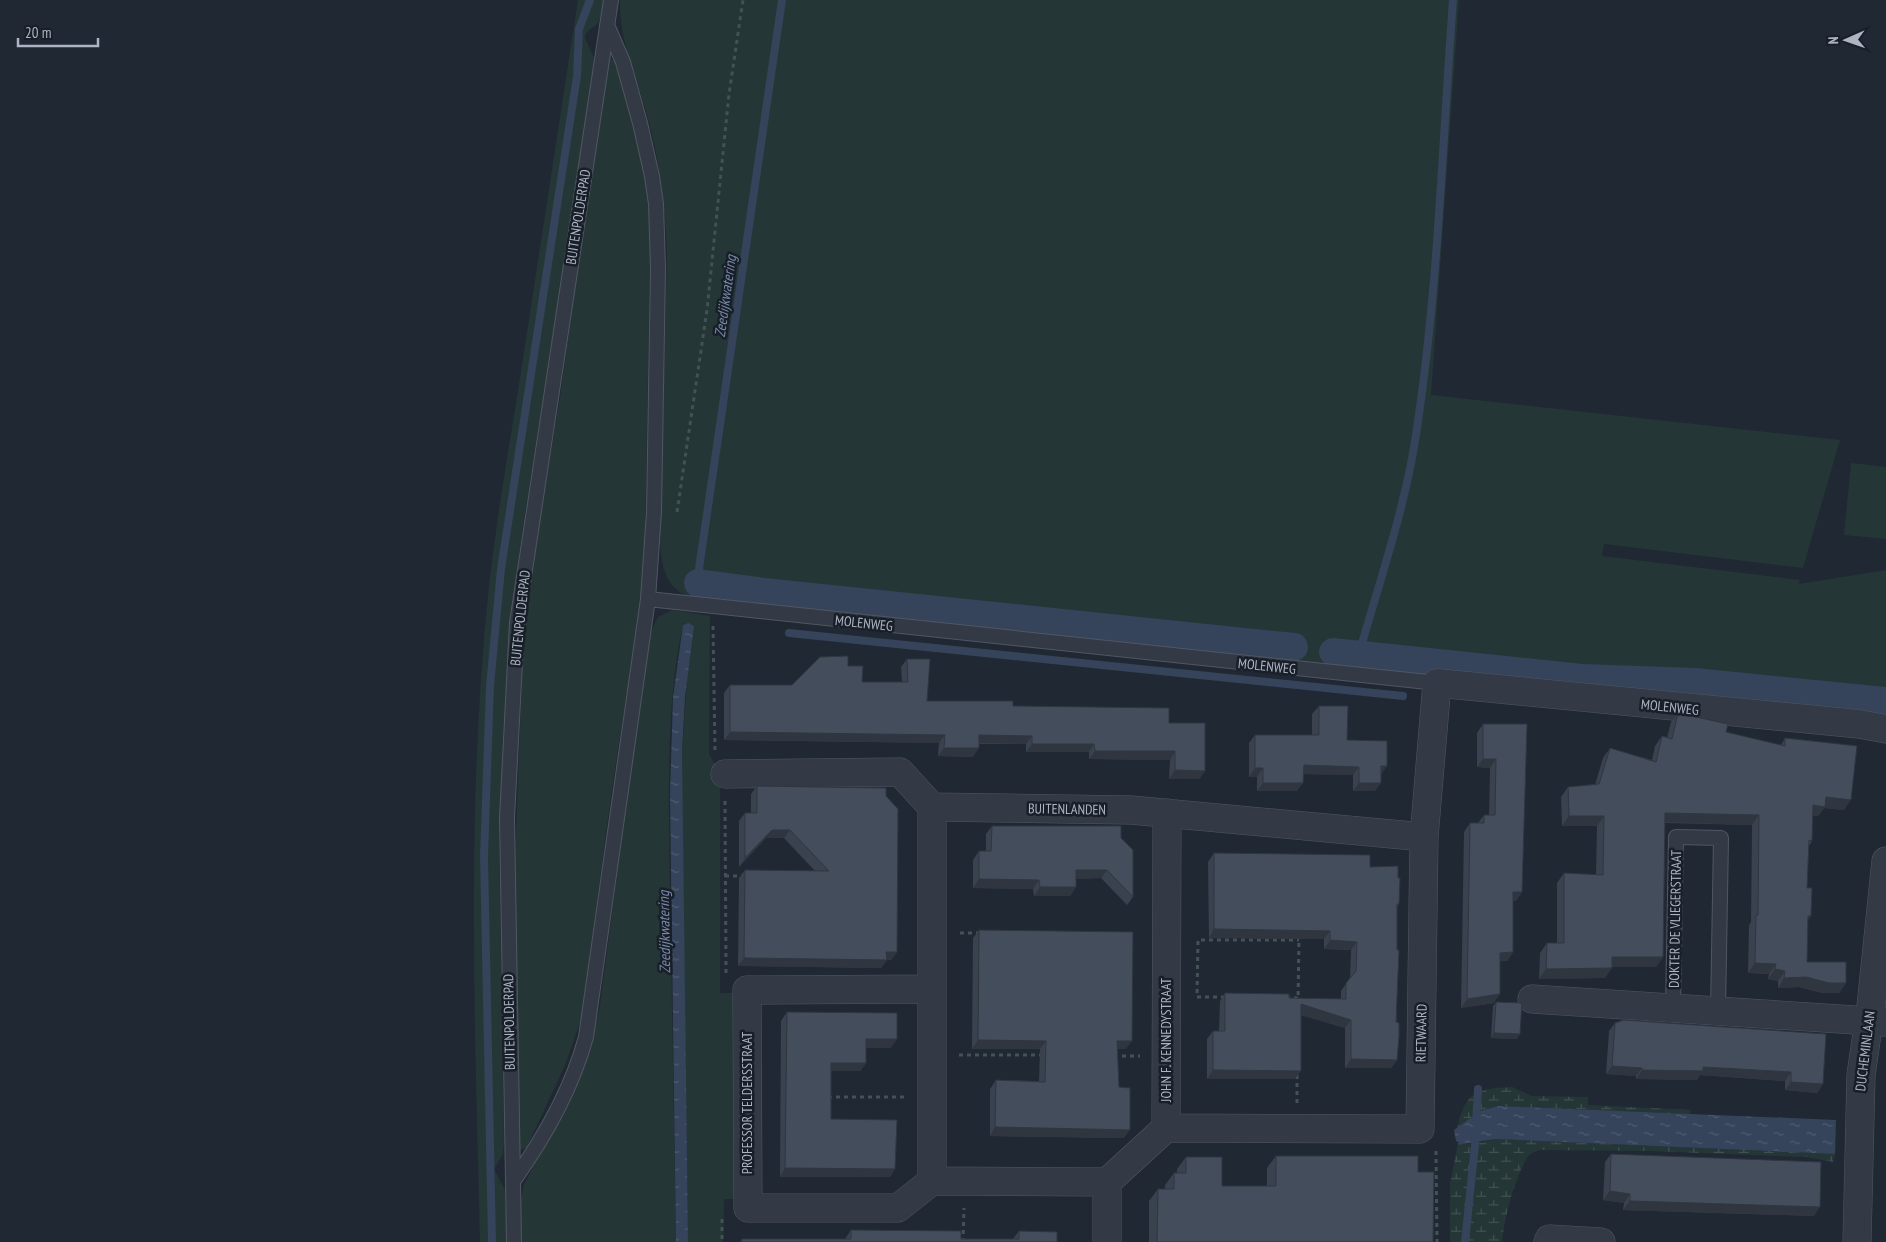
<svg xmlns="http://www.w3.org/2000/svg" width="1886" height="1242" font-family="'PT Sans Narrow',sans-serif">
<defs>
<pattern id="wetland-marsh" width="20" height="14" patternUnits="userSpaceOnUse" patternTransform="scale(1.25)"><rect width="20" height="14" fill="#253637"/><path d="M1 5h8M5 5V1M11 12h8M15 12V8" fill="none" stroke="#425152"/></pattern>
<pattern id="water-ripples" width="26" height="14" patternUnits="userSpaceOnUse" patternTransform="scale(1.25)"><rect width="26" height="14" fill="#35435b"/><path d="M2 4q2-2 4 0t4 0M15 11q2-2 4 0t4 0" fill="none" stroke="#505c71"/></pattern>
</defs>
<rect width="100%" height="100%" fill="#202834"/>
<!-- green -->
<path fill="#253637" d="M578 0H603C602 8 602 20 596 25 590 30 586 30 585 38L594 58 591 88 522 533 509 640 499 832 504 1144 503 1154 494 1169 505 1190 507 1242H480C475 1026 466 811 488 596 496 521 509 447 521 372 540 248 559 124 578 0Z
M620 0H1459L1431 395 1840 440 1803 568 1604 544 1602 556 1800 580 1799 584 1886 570V719L1418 676 693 599C667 589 662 571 660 544L667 252C665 206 660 160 647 115 637 78 619 40 620 0Z
M610 58 615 61 642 160 651 210 645 539 640 607 613 782 581 1019 566 1063 527 1147 521 1150 519 1149 515 861 523 648 529 585 560 397 606 61Z
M1851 463 1886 467V539L1844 535Z
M673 610 710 616 709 754 720 773V993H735L736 1199H724L723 1242H688L682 843V751L688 666 685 623 683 625C665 705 669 807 670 890 672 1007 674 1125 676 1242H519L518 1211 524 1185 588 1056 600 1005 648 638 658 617Z"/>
<!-- wetland -->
<path fill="url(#wetland-marsh)" d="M1512 1087 1532 1096 1588 1097V1105L1691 1110 1690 1114 1498 1106 1480 1111 1457 1128C1466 1091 1476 1089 1512 1087Z
M1496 1139 1835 1154 1833 1162 1807 1157 1651 1151 1540 1150C1534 1152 1530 1153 1527 1158 1515 1178 1504 1219 1502 1242H1450V1184L1458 1143 1475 1144Z"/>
<!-- water -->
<path fill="url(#water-ripples)" d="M688 623 694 626 685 697 682 751 688 1242H676L670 794 673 697 683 625Z
M1498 1106 1836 1120 1835 1154 1496 1139 1462 1144 1456 1141 1454 1130 1480 1111Z"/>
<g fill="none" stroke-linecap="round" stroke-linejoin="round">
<!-- stream -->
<path stroke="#35435b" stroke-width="8" d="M695 596 782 0
M789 633 1403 696
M1359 654C1378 586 1404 511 1415 441 1438 296 1442 147 1453 0
M1602 683 1603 679
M1476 1123 1478 1089
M492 1242 484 857 490 686 501 569 577 76 579 29 590 0
M1465 1242 1476 1135"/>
<!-- canal -->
<path stroke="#35435b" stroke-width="28" d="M698 583 764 592 1294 647
M1333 652 1582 678 1695 682 1886 701"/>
<defs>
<path id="lane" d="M648 599 1437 683
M1673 1008 1676 837 1721 838 1718 1011
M514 1180C544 1138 572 1088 586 1037L648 599 654 512 658 268 656 204 652 176 640 123 623 62 607 25
M514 1242 507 818 517 623 611 0"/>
<path id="street" d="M725 774 900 772 932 807 1131 810 1424 837
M932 807V1181
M932 989 747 990 748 1208H898L932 1181 1107 1182
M1532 999 1886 1022
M1166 1128 1420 1129 1424 837 1437 683 1859 724 1886 729
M1107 1242V1182L1166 1128 1167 813
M1548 1242 1549 1239 1601 1242
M1857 1242 1861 1075 1871 1006 1886 861"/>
</defs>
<!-- lane casing -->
<use href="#lane" stroke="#515763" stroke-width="16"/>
<!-- street casing -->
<use href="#street" stroke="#515763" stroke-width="29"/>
<!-- path -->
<path stroke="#425255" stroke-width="3" stroke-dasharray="4 4" stroke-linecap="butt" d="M677 512 707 310 729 94 743 0
M713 626 715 750
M725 801 726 973
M725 876H745
M960 933H978
M1225 997H1197L1198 940H1299
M1286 997 1298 998
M1298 1003 1299 936
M959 1055H1043
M1114 1056H1140
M828 1097H904
M1297 1103V1071
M1436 1151 1437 1242
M722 1219V1242
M963 1242 964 1208"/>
<!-- lane -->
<use href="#lane" stroke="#333a45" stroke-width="14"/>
<!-- street -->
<use href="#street" stroke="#333a45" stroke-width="28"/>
</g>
<!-- wall -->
<path fill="#3a424f" d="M907 659 927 701 1013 706 1169 723 1205 771 1199 779H1169L1170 760 1089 759V752H1026V744H979L973 757 938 756 939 743 724 740V693L730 685H792L848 666 862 682H902L901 667Z
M1319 706 1347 740 1381 774 1375 791H1353V775L1304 774 1297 791H1257V777H1249V743L1255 735H1312V714Z
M1678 713 1726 732 1781 745 1785 738 1844 810 1824 808 1818 816H1813L1812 841 1809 846 1807 888V962L1846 983 1839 993H1822L1799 987 1778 988V981L1768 979 1769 974 1748 973 1749 925 1751 922 1752 825 1665 823 1663 957 1656 967H1612L1605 978 1539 979 1540 953 1547 943H1557V883L1564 873 1596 875 1597 826H1562L1561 797 1568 787 1595 785 1603 758 1610 748 1652 760 1655 746 1662 736 1667 738 1671 722Z
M1483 724H1527L1522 892 1516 901H1513V952L1507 961H1500L1494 1003 1461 1008 1464 832 1470 823H1478L1484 815H1489L1490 768 1477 767V733Z
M757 786 886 796 897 952 891 960H887L881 968 738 966 739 878 745 870 815 871 784 838H766L739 867V821L745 813H751V794Z
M992 826 1121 838 1133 897 1127 905 1101 878 1076 879V887L1070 896H1034L1033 889 973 888V860L979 851H986V834Z
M1214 853 1370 867 1398 878 1399 904 1397 907V1060L1391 1068H1345V1028L1301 1015 1295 1079H1207V1039L1213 1031H1219L1220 1001 1225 993 1289 998 1341 999V991L1350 978 1351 950 1324 949V939L1209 938 1208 862Z
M979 930 1126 1049H1117L1119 1087 1124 1138 990 1136V1089L996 1080 1039 1081 1040 1049H972L973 938Z
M1496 1002 1517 1039 1491 1038 1493 1006Z
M787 1012 891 1048H866V1063L860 1071H831V1119L895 1169 890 1177H780L781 1021Z
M1655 1021 1823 1084 1817 1093 1785 1090V1081L1700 1075 1697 1080 1636 1079V1076L1606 1074 1609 1031 1615 1023Z
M1611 1154 1814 1216 1623 1210 1624 1203 1603 1200 1605 1162Z
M1276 1156 1418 1172 1433 1242H1149V1201L1158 1189H1165V1185L1174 1173H1177V1169L1186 1157 1222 1186H1267V1168Z
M851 1230 961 1239H1013L1019 1231 1057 1242H740L742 1239H845Z"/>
<!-- shaded-wall -->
<path fill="#2f3640" d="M730 732 945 735 939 743 724 740Z
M979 735 1032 736 1026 744 973 743Z
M1032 744H1094L1089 752H1026Z
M944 748H979L973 757 938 756Z
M1095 751H1175L1170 760 1089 759Z
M1483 759H1496L1490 768 1477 767Z
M1304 765 1359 767 1353 775 1298 774Z
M1381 766H1387L1381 775Z
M1255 768H1263L1257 777H1249Z
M1175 770 1205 771 1199 779H1169Z
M1263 783H1303L1297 791H1257Z
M1359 783H1381L1375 791H1353Z
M1826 797 1851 800 1844 810 1824 808 1818 816 1806 815 1813 805Z
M1665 813 1759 815 1752 825 1658 822Z
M1569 816H1604L1597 826H1562Z
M772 830H790L784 838H766L739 867 745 858Z
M1076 870H1107L1101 878 1070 879Z
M979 879 1039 880 1033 889 973 888Z
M1040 887H1076L1070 896H1034Z
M1513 892H1522L1516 901H1507Z
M1808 916H1811L1804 926Z
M1214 929 1330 931 1324 939 1209 938Z
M1330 940 1357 942 1351 950 1324 949Z
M886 952H897L891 960H887L881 968 738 966 744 958Z
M1513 952 1507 961 1494 962 1500 953Z
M1612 957H1663L1656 967H1605Z
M1755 963 1776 964 1769 974 1748 973Z
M1612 968 1605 978 1539 979 1546 969Z
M1775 969 1785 971 1778 981 1768 979Z
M1806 977 1846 983 1839 993H1822L1799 987 1778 988 1784 978Z
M1500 994 1494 1003 1461 1008 1467 999Z
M1301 1004 1351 1020 1345 1028 1295 1013Z
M1494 1033 1520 1034 1517 1039 1491 1038Z
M866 1039H897L891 1048H860Z
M978 1040 1046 1041 1040 1049H972Z
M1117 1041H1132L1126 1049H1111Z
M1351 1059 1397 1060 1391 1068H1345Z
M831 1063H866L860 1071H825Z
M1612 1066 1642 1068 1636 1076 1606 1074Z
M1703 1067 1791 1072 1785 1081 1700 1075 1697 1080 1636 1079 1642 1070Z
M1213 1070 1301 1071 1295 1079H1207Z
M1791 1082 1823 1084 1817 1093 1785 1090Z
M995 1127 1130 1130 1124 1138 990 1136Z
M785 1168 895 1169 890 1177H780Z
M1610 1191 1630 1194 1624 1203 1603 1200Z
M1630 1201 1820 1207 1814 1216 1623 1210Z"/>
<!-- building -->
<path fill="#434d5c" stroke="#2f3640" d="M848 656V666H863L862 682H908L907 659H930L927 701H1013V706L1169 708V723H1205V771L1175 770V751H1095L1094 744H1032V736L979 735V748H944L945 735 730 732V685H792L820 657Z
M1319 706H1348L1347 740 1387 741V766H1381V783H1359V767L1304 765 1303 783H1263V768H1255V735H1319Z
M1678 713 1728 724 1726 732 1785 746V738L1857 746 1851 800 1826 797 1825 807 1813 805 1812 841 1809 840 1807 888H1812L1811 916H1808L1807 962H1846V983H1829L1806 977 1784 978 1785 971 1775 969 1776 964 1755 963 1756 915H1758L1759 815 1665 813 1663 957H1612V968L1546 969 1547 943H1564V873L1603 875 1604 816H1569L1568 787 1599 784 1610 748 1656 762 1662 736 1672 739Z
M1483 724H1527L1522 892H1513V952L1500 953V994L1467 999 1470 823H1484V815H1495L1496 759H1483Z
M757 786 886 788V796L898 809 897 952H886L887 960 744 958 745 870 829 871 790 830H772L745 858V813H757Z
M992 826H1121V838L1133 850V897L1107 870H1076V887H1040L1039 880 979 879V851H991Z
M1214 853 1370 855V867L1398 866V878H1400L1399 904H1397V950H1399L1396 1022 1399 1023V1036L1397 1060 1351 1059V1020L1301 1004V1071L1213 1070V1031H1225V993L1289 994V998L1346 999V983L1356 971 1357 942 1330 940V931L1214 929Z
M979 930 1133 932 1132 1041H1117L1119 1087 1130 1088V1130L995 1127 996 1080 1045 1082 1046 1041 978 1040Z
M1496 1002 1522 1003 1520 1034 1494 1033Z
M787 1012 897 1013V1039H866V1063H831V1119L897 1120 895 1169 785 1168Z
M1624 1020 1826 1034 1823 1084 1791 1082V1072L1703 1067V1071L1642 1070V1068L1612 1066 1615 1023Z
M1611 1154 1821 1162 1820 1207 1630 1201V1194L1610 1191Z
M1276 1156H1418V1172H1434L1433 1242H1157L1158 1189H1174V1173H1186V1157H1222V1186H1276Z
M851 1230 961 1231V1239H1019V1231L1057 1232V1242H742V1239H851Z"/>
<g text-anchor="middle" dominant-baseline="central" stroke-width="5" stroke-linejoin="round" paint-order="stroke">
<!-- street labels -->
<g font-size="14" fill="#adb4c2" stroke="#191f29">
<text transform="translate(578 217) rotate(-81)">BUITENPOLDERPAD</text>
<text transform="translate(520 618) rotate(-84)">BUITENPOLDERPAD</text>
<text transform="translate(864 623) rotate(6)">MOLENWEG</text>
<text transform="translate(1267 666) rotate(6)">MOLENWEG</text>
<text transform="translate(1670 707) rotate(6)">MOLENWEG</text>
<text transform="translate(1067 809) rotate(1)">BUITENLANDEN</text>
<text transform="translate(1675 919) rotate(-89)">DOKTER DE VLIEGERSTRAAT</text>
<text transform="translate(509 1022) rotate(-91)">BUITENPOLDERPAD</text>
<text transform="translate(1421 1033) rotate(-89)">RIETWAARD</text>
<text transform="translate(1166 1040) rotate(-90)">JOHN F. KENNEDYSTRAAT</text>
<text transform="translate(1865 1051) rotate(-83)">DUCHEMINLAAN</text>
<text transform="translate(747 1103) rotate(-90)">PROFESSOR TELDERSSTRAAT</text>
</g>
<!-- water labels -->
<g font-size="15" font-style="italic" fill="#778aaa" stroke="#191f29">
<text transform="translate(725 296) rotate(-82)">Zeedijkwatering</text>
<text transform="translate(664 932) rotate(-91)">Zeedijkwatering</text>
</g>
</g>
<!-- north arrow -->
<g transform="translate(1846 40) rotate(268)" stroke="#191f29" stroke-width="4" paint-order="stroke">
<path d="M0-4L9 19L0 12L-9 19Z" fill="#adb4c2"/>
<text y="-8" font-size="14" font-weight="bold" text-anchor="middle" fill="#adb4c2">N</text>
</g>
<!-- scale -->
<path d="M18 38v8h80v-8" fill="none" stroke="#adb4c2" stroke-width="2.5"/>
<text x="25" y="38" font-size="15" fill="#adb4c2" stroke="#191f29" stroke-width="4" paint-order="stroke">20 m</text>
</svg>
